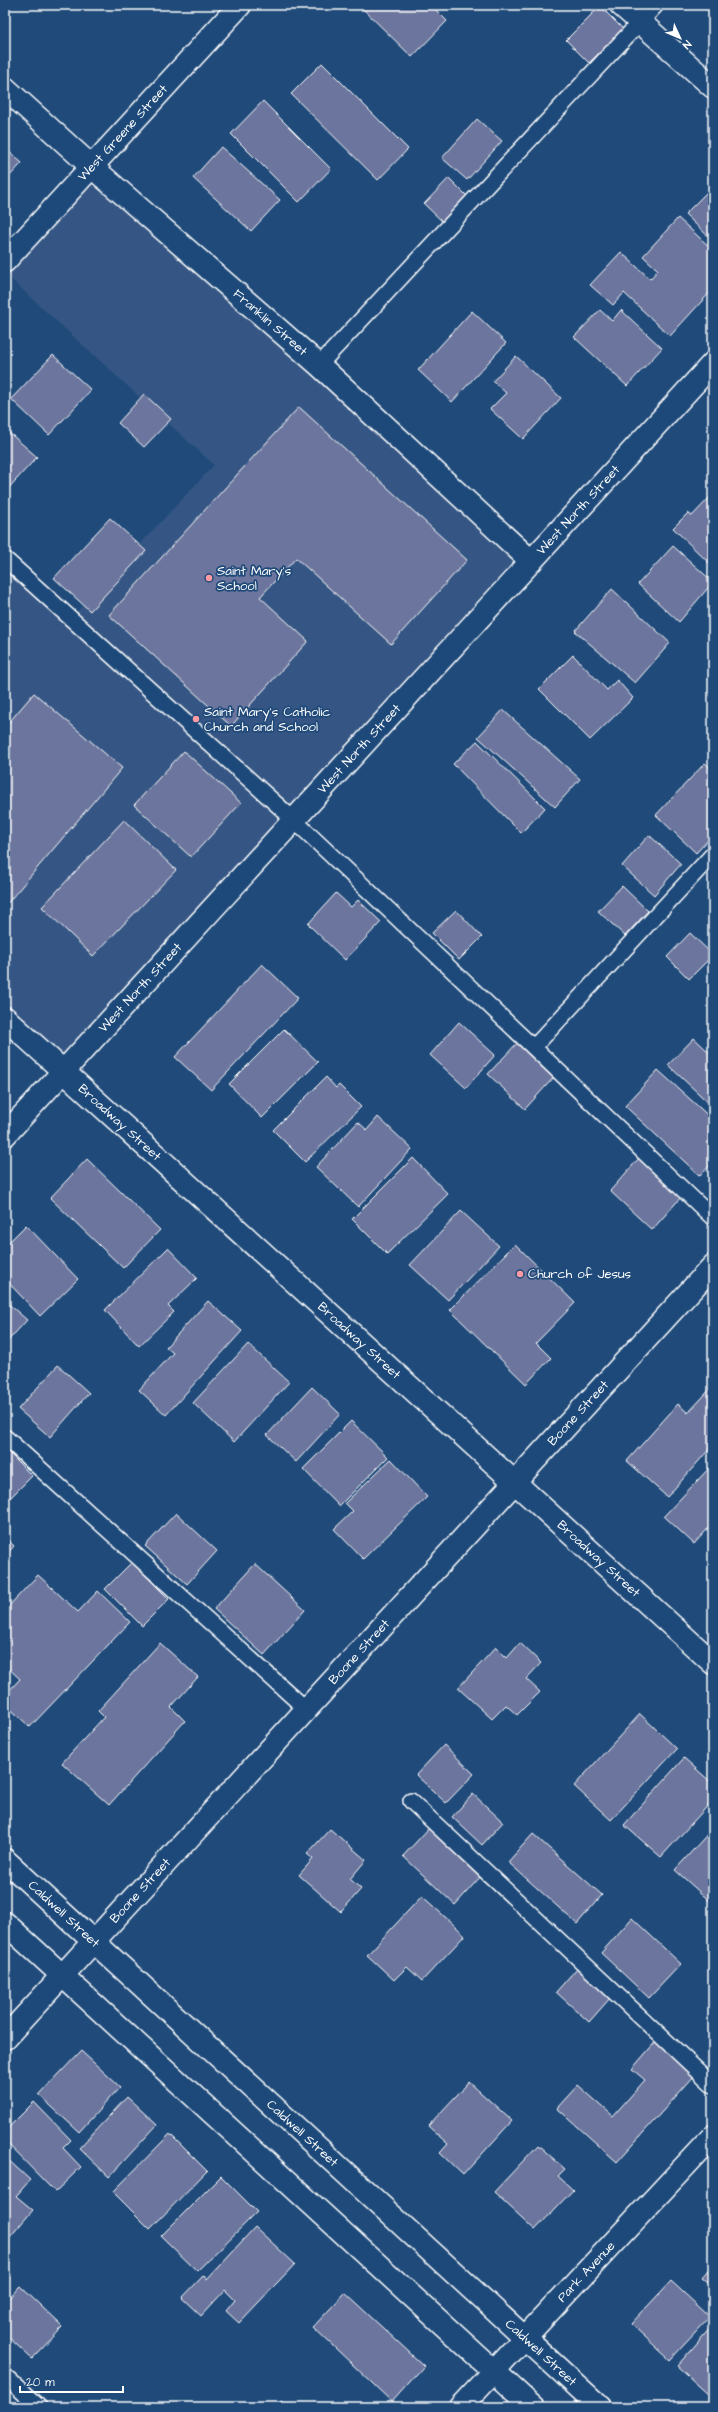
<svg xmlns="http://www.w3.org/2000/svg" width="718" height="2412" font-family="'Architects Daughter',sans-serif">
<rect width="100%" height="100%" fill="#1f4a7a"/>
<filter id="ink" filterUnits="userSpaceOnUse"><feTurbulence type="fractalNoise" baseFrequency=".025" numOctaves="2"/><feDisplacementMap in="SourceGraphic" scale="8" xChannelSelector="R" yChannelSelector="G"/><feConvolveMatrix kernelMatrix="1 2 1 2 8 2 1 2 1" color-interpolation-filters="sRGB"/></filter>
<g filter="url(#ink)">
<!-- built -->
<path fill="#365784" d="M92 167 531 561 63 1071 5 1018V559L71 618 214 465 5 274V261Z"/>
<!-- building -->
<path fill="#6c759d" stroke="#fff" d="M359 5H431L447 21 412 57Z
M600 6 623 29 589 63 566 40Z
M322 63 408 149 378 180 291 94Z
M263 101 331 169 299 202 231 134Z
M477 119 502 141 467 180 442 158Z
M221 147 280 200 251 231 193 178Z
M5 148 22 163 5 181Z
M449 178 469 198 444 223 424 204Z
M709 190 713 193V241L685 214Z
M678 218 713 250V289L670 336 624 293 613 305 590 285 621 252 650 279 658 270 643 256Z
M600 310 612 321 621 310 662 348 627 386 574 337Z
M472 311 506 343 452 402 418 370Z
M53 355 91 390 49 435 11 399Z
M516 356 561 398 523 439 490 409 506 393 493 381Z
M144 394 171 419 144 447 118 423Z
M299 407 467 560 391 644 296 558 260 597 308 641 231 726 109 615Z
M5 429 37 457 5 492Z
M713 494V567L673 528 688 513 692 516Z
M110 518 146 551 90 611 54 578Z
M673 546 713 582 679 622 638 584Z
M612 589 670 643 635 683 575 631Z
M573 655 607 690 617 680 633 698 590 740 539 689Z
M34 693 122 768 5 906V727Z
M503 710 580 779 555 807 478 737Z
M477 741 545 808 521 833 453 764Z
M184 751 241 803 191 857 134 805Z
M705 763 713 770V835L696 853 656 815Z
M124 820 176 870 93 956 42 907Z
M649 835 681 864 654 895 622 866Z
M622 886 648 911 625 936 598 911Z
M336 893 351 907 358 900 381 922 345 960 308 924Z
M456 910 482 937 459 960 432 933Z
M690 933 713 955 689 979 667 957Z
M262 964 298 998 211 1090 175 1057Z
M459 1022 495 1055 466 1088 430 1055Z
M284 1029 318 1062 262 1118 229 1084Z
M694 1038 713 1056V1107L668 1065Z
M519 1041 556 1075 525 1109 488 1074Z
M658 1070 713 1120V1162L700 1176 625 1106Z
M326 1077 336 1088 339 1085 361 1107 305 1162 273 1130Z
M378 1117 412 1149 358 1207 316 1167 358 1122 367 1130Z
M640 1157 682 1196 652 1230 610 1191Z
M413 1158 448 1194 387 1254 352 1219Z
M87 1159 160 1230 123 1268 50 1198Z
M461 1211 499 1246 448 1300 410 1265Z
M26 1225 78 1279 40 1316 5 1279V1246Z
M515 1244 575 1303 536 1343 551 1358 526 1384 450 1310Z
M168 1248 197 1278 168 1306 174 1312 139 1346 105 1310Z
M5 1301 27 1320 5 1344Z
M208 1301 242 1331 166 1415 139 1390 173 1353 166 1347Z
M248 1344 289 1382 234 1442 193 1403Z
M58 1365 89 1393 50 1437 18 1409Z
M713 1386V1445L667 1497 627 1461 678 1404 688 1413Z
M312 1387 340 1414 296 1462 267 1435Z
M351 1421 388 1457 339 1506 303 1469Z
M5 1449 32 1476 5 1503Z
M391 1459 427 1497 363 1559 334 1529 353 1511 345 1503Z
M713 1464V1523L694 1544 664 1516Z
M176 1513 217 1551 187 1584 145 1546Z
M5 1537 14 1546 5 1556Z
M132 1562 169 1599 142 1626 105 1589Z
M255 1564 305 1610 264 1655 214 1609Z
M38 1575 78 1612 98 1591 130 1622 30 1727 5 1704V1695L20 1679 5 1665V1610Z
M160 1643 198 1677 171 1707 185 1721 109 1805 62 1763 104 1717 98 1711Z
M520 1643 541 1663 526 1679 540 1692 517 1715 506 1705 492 1719 458 1688 496 1647 507 1658Z
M640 1714 677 1749 611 1820 574 1786Z
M444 1745 474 1774 446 1803 416 1775Z
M684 1758 713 1784V1800L661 1857 624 1825Z
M473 1794 503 1822 482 1845 452 1817Z
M431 1826 482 1875 455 1905 403 1856Z
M713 1828V1904L675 1870Z
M330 1829 366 1860 350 1879 361 1889 341 1912 299 1875 313 1859 307 1854Z
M533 1834 602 1895 577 1924 508 1862Z
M422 1896 465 1935 422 1981 407 1967 394 1980 367 1955Z
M632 1918 681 1964 649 1998 601 1953Z
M578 1967 611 1997 589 2022 556 1992Z
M657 2040 695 2075 617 2162 557 2108 578 2085 613 2116 645 2080 632 2069Z
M81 2051 120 2087 79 2132 39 2095Z
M469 2082 512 2121 463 2175 440 2153 448 2144 428 2126Z
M127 2097 157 2125 109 2177 79 2148Z
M34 2102 71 2140 63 2148 81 2167 55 2192 5 2141V2131Z
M170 2134 207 2171 150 2229 113 2192Z
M538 2145 565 2169 558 2176 573 2190 535 2230 494 2192Z
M5 2157 30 2180 16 2196 33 2210 9 2238 5 2235Z
M221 2176 257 2212 197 2271 161 2236Z
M255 2227 295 2264 239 2323 226 2311 235 2300 225 2290 201 2316 182 2298 204 2275 207 2279Z
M713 2264V2286L702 2277Z
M671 2281 710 2317 670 2360 631 2324Z
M20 2286 63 2327 32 2359 5 2334V2302Z
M345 2293 424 2366 392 2402 313 2327Z
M712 2326 713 2392 710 2396 677 2366Z
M281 2401 288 2407H275Z"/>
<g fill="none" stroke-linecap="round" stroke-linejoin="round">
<defs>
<path id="lane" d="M319 365 656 5
M5 559 294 820 713 1218
M534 1047 713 854
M5 1437 306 1709
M411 1801 713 2085
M5 2376 39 2407"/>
<g id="street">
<path d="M621 5 713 87"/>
<path id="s1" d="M5 88 92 167 319 365 531 561"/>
<path id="s2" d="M5 261 240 5"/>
<path id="s3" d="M5 1135 713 363"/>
<path id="s4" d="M5 1860 600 2407"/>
<path d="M5 1923 533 2407"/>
<path id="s5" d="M5 2038 713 1266"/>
<path id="s6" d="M460 2407 713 2136"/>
</g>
<g id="secondary">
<path id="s7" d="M5 1018 713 1663"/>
</g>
</defs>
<!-- lane casing -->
<use href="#lane" stroke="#fff" stroke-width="18"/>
<!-- street casing -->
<use href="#street" stroke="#fff" stroke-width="25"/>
<!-- secondary casing -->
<use href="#secondary" stroke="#fff" stroke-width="25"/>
<!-- lane -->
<use href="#lane" stroke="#1f4a7a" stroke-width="15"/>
<!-- street -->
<use href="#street" stroke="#1f4a7a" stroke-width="22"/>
<!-- secondary -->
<use href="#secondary" stroke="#1f4a7a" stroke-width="22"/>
</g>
</g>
<!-- markers -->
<g fill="#ff9aa2" stroke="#1f4a7a" stroke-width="1.5">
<circle cx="209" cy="578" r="4"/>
<circle cx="196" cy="719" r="4"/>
<circle cx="520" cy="1274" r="4"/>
</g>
<g text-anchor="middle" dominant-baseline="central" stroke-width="3.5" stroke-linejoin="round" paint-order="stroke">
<!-- street labels -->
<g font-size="13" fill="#fff" stroke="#1f4a7a">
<text stroke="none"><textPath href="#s2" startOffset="174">West Greene Street</textPath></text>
<text stroke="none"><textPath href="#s1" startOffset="354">Franklin Street</textPath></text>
<text stroke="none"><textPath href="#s3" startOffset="848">West North Street</textPath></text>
<text stroke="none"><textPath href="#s3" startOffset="524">West North Street</textPath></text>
<text stroke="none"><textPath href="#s3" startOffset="200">West North Street</textPath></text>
<text stroke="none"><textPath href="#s7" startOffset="155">Broadway Street</textPath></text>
<text stroke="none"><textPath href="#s7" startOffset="479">Broadway Street</textPath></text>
<text stroke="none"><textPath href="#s5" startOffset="848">Boone Street</textPath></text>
<text stroke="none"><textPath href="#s7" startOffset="803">Broadway Street</textPath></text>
<text stroke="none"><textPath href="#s5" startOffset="524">Boone Street</textPath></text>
<text stroke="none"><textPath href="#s5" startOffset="200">Boone Street</textPath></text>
<text stroke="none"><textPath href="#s4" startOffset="80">Caldwell Street</textPath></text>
<text stroke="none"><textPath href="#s4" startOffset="404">Caldwell Street</textPath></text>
<text stroke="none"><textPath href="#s6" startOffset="185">Park Avenue</textPath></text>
<text stroke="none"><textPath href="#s4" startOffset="728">Caldwell Street</textPath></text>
</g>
<!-- poi labels -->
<g font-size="13" fill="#fff" stroke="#1f4a7a" text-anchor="start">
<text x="217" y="571">Saint Mary’s<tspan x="217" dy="15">School</tspan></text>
<text x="204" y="712">Saint Mary’s Catholic<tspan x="204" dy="15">Church and School</tspan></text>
<text x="528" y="1274">Church of Jesus</text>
</g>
</g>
<!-- margin -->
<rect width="718" height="2412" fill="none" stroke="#1f4a7a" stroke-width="20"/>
<rect x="10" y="10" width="698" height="2392" fill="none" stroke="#fff" stroke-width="1.5" filter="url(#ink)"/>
<!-- north arrow -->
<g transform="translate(680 38) rotate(134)" stroke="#1f4a7a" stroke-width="3" paint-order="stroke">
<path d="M0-3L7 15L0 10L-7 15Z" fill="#ffffff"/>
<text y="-6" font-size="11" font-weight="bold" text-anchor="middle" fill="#ffffff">N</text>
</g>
<!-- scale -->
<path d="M20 2386v6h103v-6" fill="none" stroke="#ffffff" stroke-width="2"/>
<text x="26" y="2386" font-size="12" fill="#ffffff" stroke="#1f4a7a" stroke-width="3" paint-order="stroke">20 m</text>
</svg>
